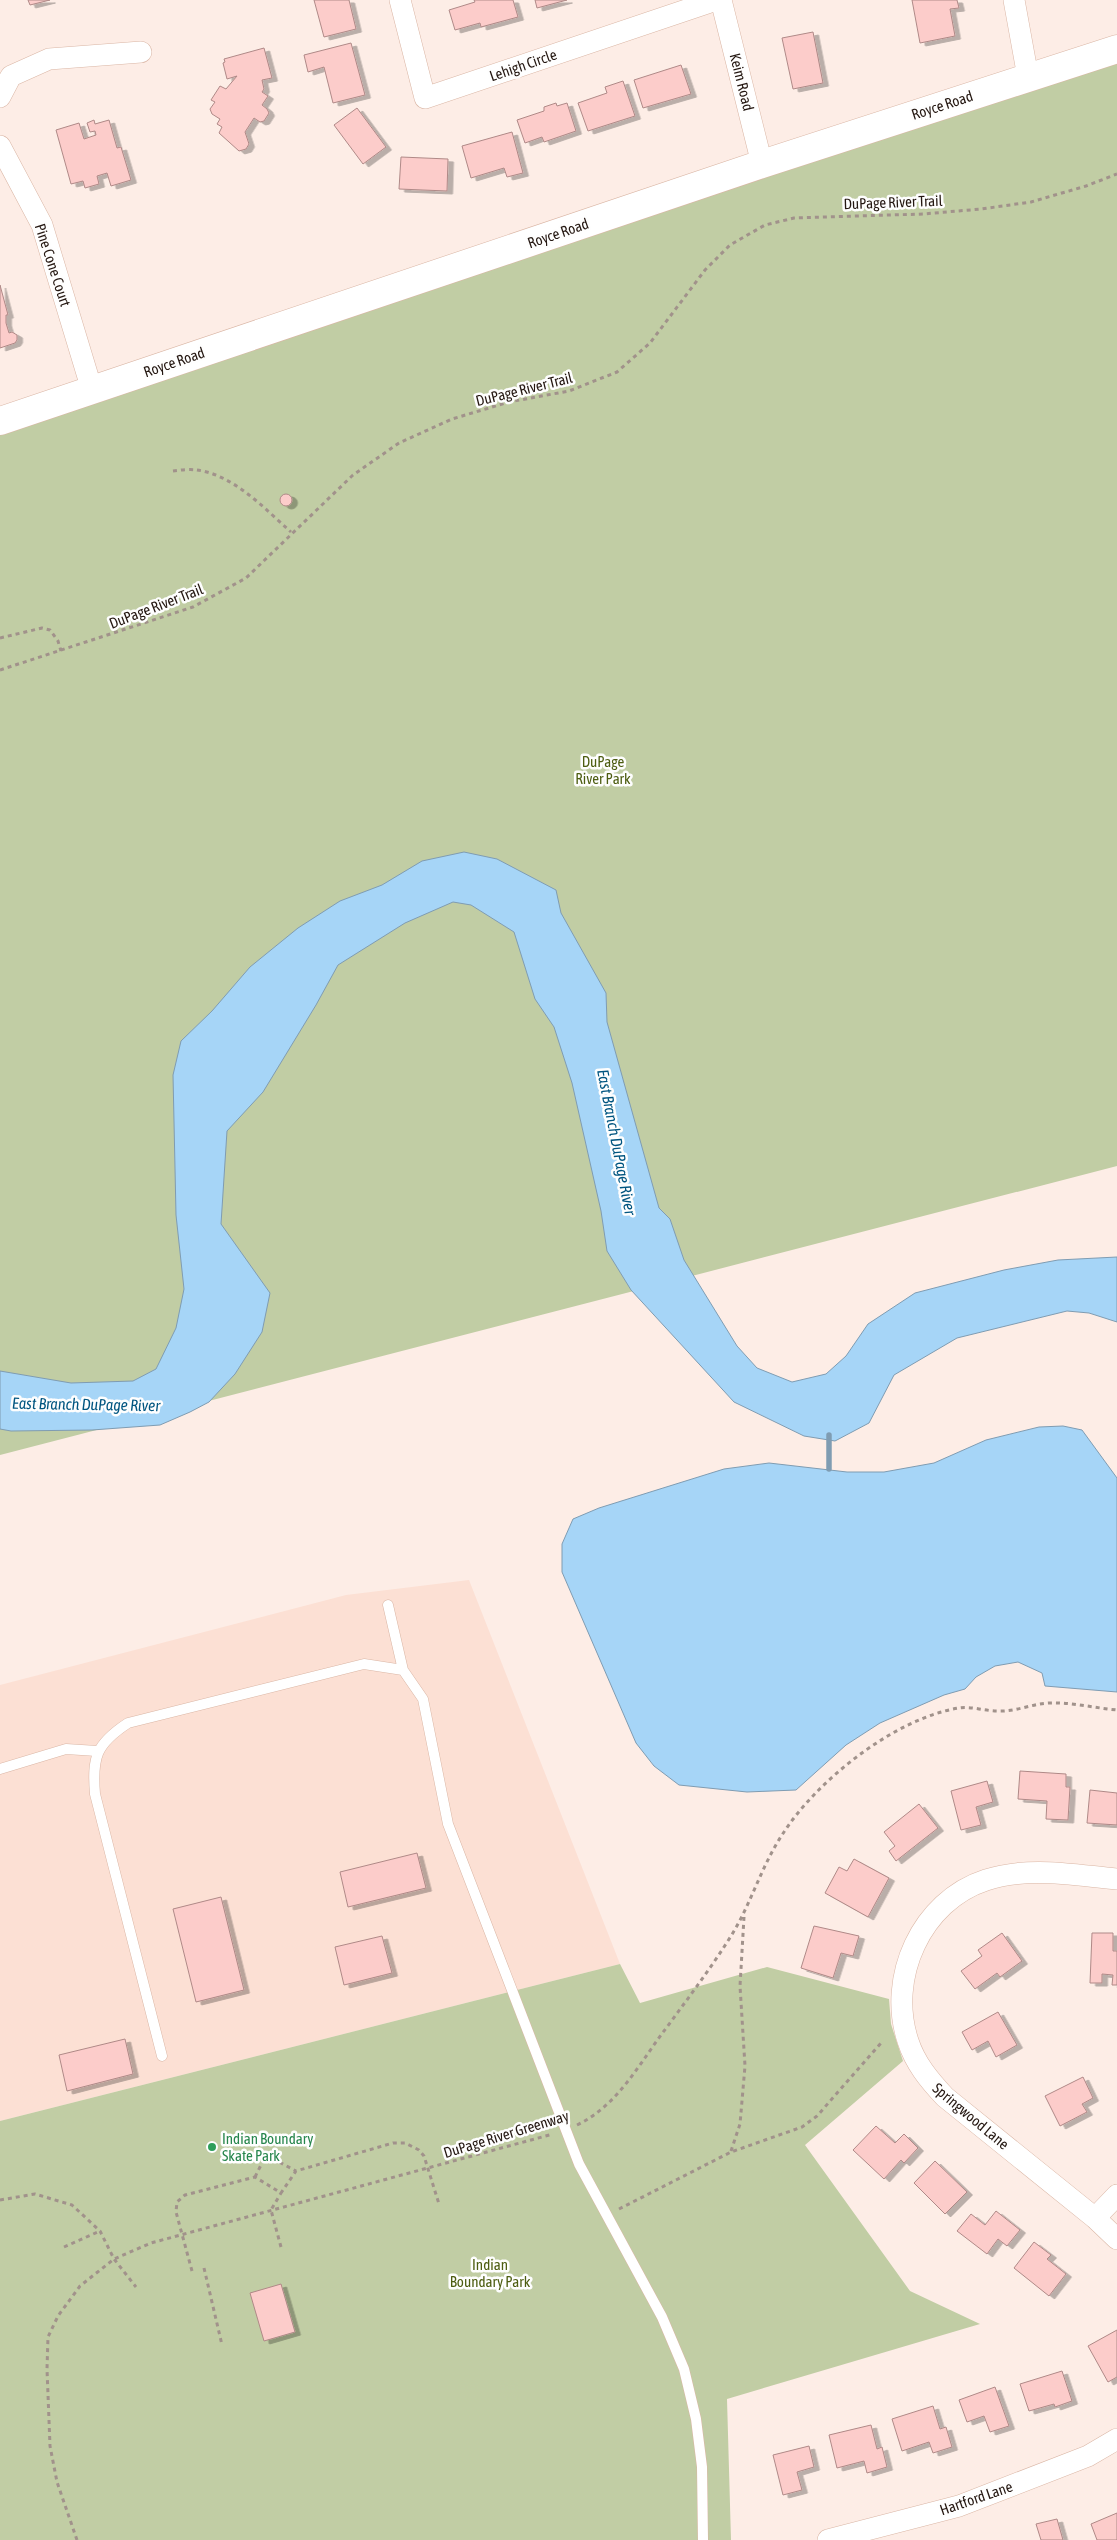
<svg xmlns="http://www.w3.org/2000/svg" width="1117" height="2540" font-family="'Asap Condensed',sans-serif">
<defs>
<filter id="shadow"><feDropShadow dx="5.5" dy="3" stdDeviation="0" flood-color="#0004"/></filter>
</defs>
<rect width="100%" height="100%" fill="#fdede6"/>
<!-- built -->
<path fill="#fce0d4" d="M469 1580 620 1964 0 2121V1685L346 1595Z"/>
<!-- green -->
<path fill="#c1cda4" d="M1117 61V1166L0 1455V430Z
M620 1964 640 2003 767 1967 889 1999 891 2024 903 2061 805 2145 910 2291 980 2324 727 2399 731 2540H0V2121Z"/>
<!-- water -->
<path fill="#a6d5f7" stroke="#7f9cb2" d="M464 852 497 859 556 890 561 913 606 993 607 1022 659 1208 670 1219 684 1260 737 1346 757 1368 792 1382 826 1374 846 1356 868 1324 915 1293 1004 1270 1058 1260 1117 1257V1322L1089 1313 1067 1311 957 1338 894 1375 869 1423 835 1441 804 1436 734 1402 631 1290 607 1251 601 1211 572 1083 554 1027 535 999 514 932 471 905 453 902 405 923 338 965 316 1005 263 1092 227 1131 221 1224 270 1293 262 1332 235 1374 209 1402 190 1412 160 1425 92 1430 11 1431 0 1429V1371L71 1383 133 1381 156 1369 176 1328 184 1289 176 1215 173 1075 181 1041 212 1011 250 967 298 928 340 901 382 885 422 861Z
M1063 1426 1082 1430 1117 1478V1692L1045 1686 1042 1673 1018 1662 995 1666 976 1677 965 1689 944 1695 880 1723 846 1745 796 1790 747 1792 679 1785 654 1766 636 1743 562 1572V1544L573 1519 599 1508 724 1469 769 1463 847 1472H884L934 1463 986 1440 1039 1427Z"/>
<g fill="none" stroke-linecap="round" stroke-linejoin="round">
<!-- stream -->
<path stroke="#7f9cb2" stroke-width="5.5" d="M829 1435V1469"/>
</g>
<!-- building -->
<path fill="#fcccca" stroke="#af8987" filter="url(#shadow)" d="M28 0H50L30 5Z
M314 0H349L356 29 324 37Z
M474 0H513L518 17 481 27 480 23 455 30 449 10 475 2Z
M535 0H567L537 8Z
M912 0H957L959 8 950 9 955 36 920 43Z
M813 32 823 83 793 89 782 38Z
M351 43 365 95 333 103 324 67 308 72 304 55Z
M264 48 272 78 262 80 264 89 262 92 268 96 262 105 267 109 269 113 264 121 260 122 254 118 245 132 249 144 246 149 239 151 219 133 222 127 217 124 220 119 212 114 210 109 215 102 211 100 220 86 226 89 237 76 227 79 223 63 225 62 224 59Z
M681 65 691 94 643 108 634 80Z
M623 81 635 116 588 131 578 103 607 93 605 87Z
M556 103 557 106 567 103 576 131 544 142 542 137 525 143 517 120 544 111V107Z
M357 108 386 147 363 164 334 125Z
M94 120 95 124 109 120 117 148 121 147 131 180 111 186 107 173 97 176 99 184 85 188 83 181 71 184 56 130 79 123 84 139 96 135 95 131 90 132 87 123Z
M512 132 523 173 507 177 504 168 471 178 462 146Z
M401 157 448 159 447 191 399 189Z
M0 285 8 315H6V323L9 333 12 332 17 335V340L15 343 0 348Z
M280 500a6 6 0 1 1 12 0a6 6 0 1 1-12 0Z
M1020 1771 1066 1774V1787H1070L1068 1820 1046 1819 1047 1801 1018 1799Z
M987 1781 993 1802 976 1807 981 1825 961 1830 951 1791Z
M1090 1790 1117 1793V1825L1087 1823Z
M919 1804 938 1828 896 1861 889 1851 895 1846 884 1832Z
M417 1853 426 1888 348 1907 340 1872Z
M854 1859 889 1878 868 1917 825 1893 839 1867 847 1871Z
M221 1897 244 1990 196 2002 173 1909Z
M814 1926 859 1936 853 1956 841 1953 833 1978 801 1968Z
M1002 1933 1022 1961 1000 1977 997 1973 975 1989 961 1971 982 1956 978 1950Z
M1092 1933H1113V1951H1117V1985H1112L1113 1975 1102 1974V1983H1090Z
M382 1936 392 1973 344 1985 335 1947Z
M998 2012 1017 2045 996 2057 988 2041 972 2050 962 2032Z
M125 2039 133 2074 67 2091 59 2055Z
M1083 2077 1093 2098 1082 2104 1087 2112 1060 2126 1045 2096Z
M876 2126 895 2143 904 2134 918 2148 904 2163 901 2160 884 2179 853 2150Z
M935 2161 967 2192 945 2214 914 2183Z
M996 2211 1020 2230 1007 2246 998 2239 987 2254 957 2231 971 2214 985 2225Z
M1034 2242 1051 2255 1047 2259 1066 2274 1049 2296 1014 2268Z
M281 2284 295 2332 264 2341 250 2293Z
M1117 2330V2377L1108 2382 1088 2346Z
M1062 2371 1072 2401 1055 2407 1054 2404 1029 2411 1020 2384Z
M995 2387 1009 2426 990 2432 984 2416 967 2422 959 2400Z
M933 2406 940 2429 946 2427 952 2447 933 2453 929 2442 902 2451 892 2419Z
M871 2425 877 2449 882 2447 887 2467 867 2473 864 2461 837 2468 829 2435Z
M809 2446 814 2467 797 2472 802 2490 783 2495 773 2455Z
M1117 2513V2540H1097L1091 2524Z
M1057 2519 1063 2540H1041L1036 2524Z"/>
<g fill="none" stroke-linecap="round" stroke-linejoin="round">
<defs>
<path id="lane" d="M388 1605 403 1670
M0 1769 66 1749 97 1751
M162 2056 95 1794C92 1757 96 1744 128 1723L364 1664 403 1670 423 1699 448 1824 579 2164 662 2317 684 2369 696 2419 702 2467 703 2540"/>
<path id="street" d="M400 0 425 98 716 0
M721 0 762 164
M1014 0 1028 77
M0 97 11 76 49 59 141 52
M0 146 42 225 92 390
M1117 1879C1073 1875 1029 1866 986 1880 921 1901 887 1978 908 2041 915 2063 929 2080 945 2097L1095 2218 1117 2239
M1095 2218 1117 2195
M828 2540 959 2506 1088 2456 1117 2439"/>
<path id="secondary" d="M0 421 762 164 1117 49"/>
</defs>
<!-- lane casing -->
<use href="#lane" stroke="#dab6a5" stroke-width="11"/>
<!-- street casing -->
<use href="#street" stroke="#dab6a5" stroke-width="22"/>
<!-- secondary casing -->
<use href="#secondary" stroke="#dab6a5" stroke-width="29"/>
<!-- path -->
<path stroke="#a1928b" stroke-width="3" stroke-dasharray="4 4" stroke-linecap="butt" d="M173 471C181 470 190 469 197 470 234 475 265 509 291 532
M0 638 42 628 50 630 58 641 61 651
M0 670 193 607 246 578 353 475 399 443 452 419 509 402 569 391 617 372 650 343 705 270 730 245 765 225 794 218 923 214 981 209 1031 202 1086 186 1117 174
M577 2125C619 2105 640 2062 667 2027 689 1997 711 1968 731 1936 751 1904 761 1867 782 1835 816 1781 895 1718 959 1708 971 1706 985 1711 997 1711 1015 1712 1031 1704 1049 1703 1072 1702 1094 1708 1117 1710
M262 2135 266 2155
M731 2151 740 2124 745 2066 740 1986 744 1917
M255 2177 266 2155 296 2171
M0 2200 35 2194 72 2205 100 2231 114 2259 136 2287
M619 2209 731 2152 802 2127 817 2116 881 2043
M64 2247 100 2231
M281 2247 271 2210 281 2193
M204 2268 222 2345
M192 2271 176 2212 177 2202 185 2195 255 2177 281 2193 296 2171 393 2143H405L419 2150 424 2156 439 2204
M77 2540 57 2482 50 2446 47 2369 48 2337 58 2316 80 2286 114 2259 151 2243 553 2134"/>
<!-- lane -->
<use href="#lane" stroke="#fff" stroke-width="10"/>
<!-- street -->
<use href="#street" stroke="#fff" stroke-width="21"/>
<!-- secondary -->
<use href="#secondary" stroke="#fff" stroke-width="28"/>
</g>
<!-- markers -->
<circle fill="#2e9e5b" stroke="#fefefe" stroke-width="2" cx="212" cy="2147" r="5"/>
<g text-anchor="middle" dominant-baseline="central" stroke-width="5" stroke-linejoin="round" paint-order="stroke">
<!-- street labels -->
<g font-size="15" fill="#241711" stroke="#fefefe">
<text transform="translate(523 65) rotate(-19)">Lehigh Circle</text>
<text transform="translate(742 82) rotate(76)">Keim Road</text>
<text transform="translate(942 105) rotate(-18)">Royce Road</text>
<text transform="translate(893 202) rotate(-2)">DuPage River Trail</text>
<text transform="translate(558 233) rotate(-19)">Royce Road</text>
<text transform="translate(53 265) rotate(72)">Pine Cone Court</text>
<text transform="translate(174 362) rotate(-19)">Royce Road</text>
<text transform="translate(524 389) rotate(-14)">DuPage River Trail</text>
<text transform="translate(156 606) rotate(-21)">DuPage River Trail</text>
<text transform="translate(971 2116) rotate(40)">Springwood Lane</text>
<text transform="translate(506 2134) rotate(-17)">DuPage River Greenway</text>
<text transform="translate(976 2498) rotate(-19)">Hartford Lane</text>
</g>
<!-- park labels -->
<g font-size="15" fill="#4d5d11" stroke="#fefefe">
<text x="603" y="761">DuPage<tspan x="603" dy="17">River Park</tspan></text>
<text x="490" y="2264">Indian<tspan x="490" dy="17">Boundary Park</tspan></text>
</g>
<!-- leisure labels -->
<g font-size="15" fill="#27864d" stroke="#fefefe" text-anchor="start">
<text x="222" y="2138">Indian Boundary<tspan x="222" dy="17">Skate Park</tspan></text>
</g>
<!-- water labels -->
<g font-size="16" font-style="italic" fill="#005580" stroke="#fefefe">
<text transform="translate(617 1142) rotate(79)">East Branch DuPage River</text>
<text transform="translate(86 1404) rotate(1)">East Branch DuPage River</text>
</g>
</g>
</svg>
